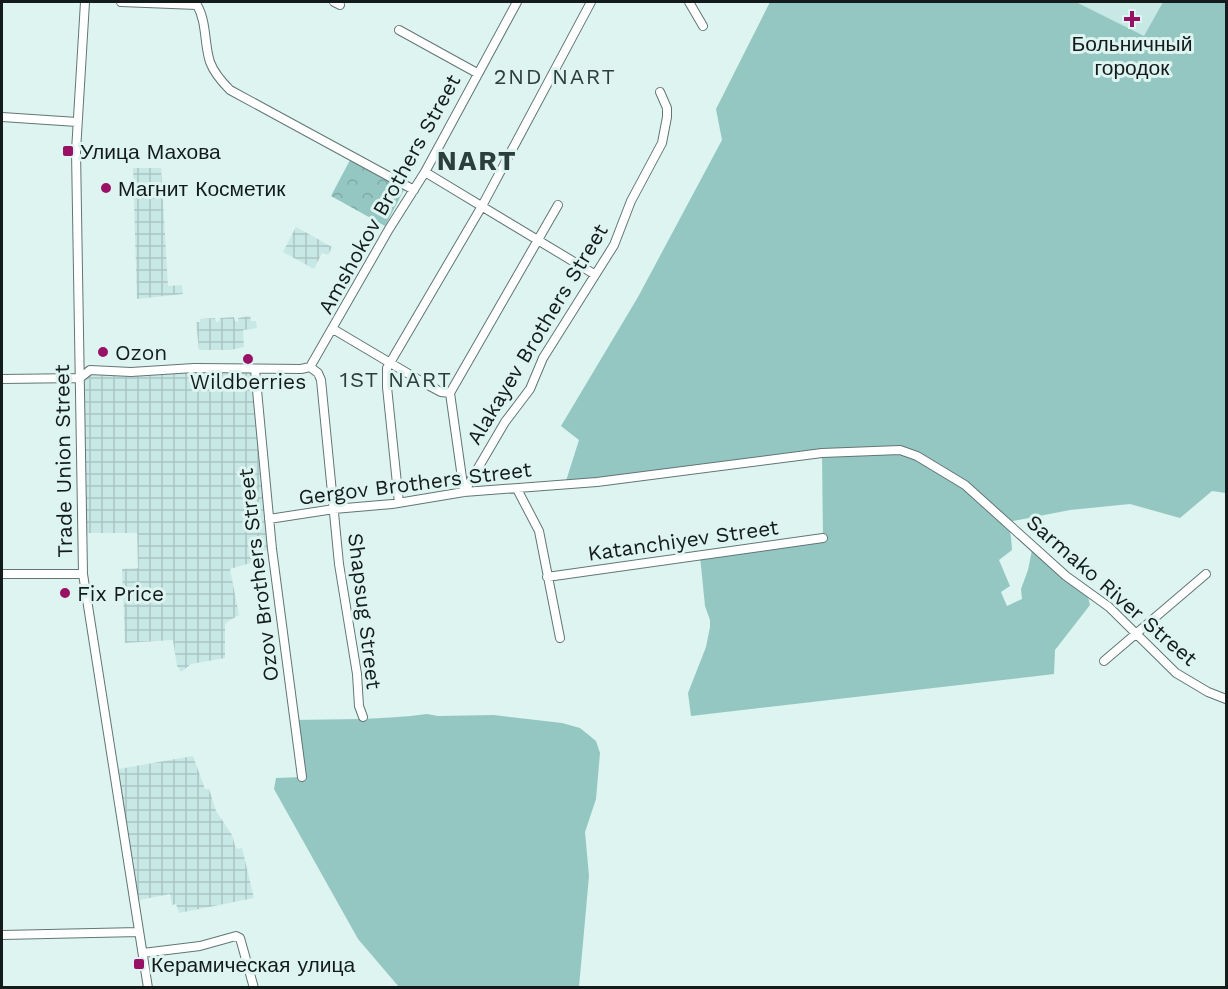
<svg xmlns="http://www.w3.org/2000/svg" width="1228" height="989" font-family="'Work Sans',sans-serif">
<defs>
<pattern id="industrial-grid" width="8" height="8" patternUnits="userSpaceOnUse" patternTransform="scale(1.5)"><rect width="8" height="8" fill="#c8e8e5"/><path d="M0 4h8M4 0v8" fill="none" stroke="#abc6c4"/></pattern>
<pattern id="forest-crowns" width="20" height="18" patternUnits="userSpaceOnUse" patternTransform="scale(1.5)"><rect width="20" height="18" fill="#94c7c2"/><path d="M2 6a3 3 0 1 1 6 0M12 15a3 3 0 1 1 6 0" fill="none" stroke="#7faaa6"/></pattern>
</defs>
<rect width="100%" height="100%" fill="#ddf4f1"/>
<!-- built -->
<path fill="#c8e8e5" d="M1076 2H1163L1145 37Z"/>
<!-- industrial -->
<path fill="url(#industrial-grid)" d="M133 168H161L168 286 182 285 183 294 137 299Z
M296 227 332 247 328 255 322 253 314 269 283 252Z
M250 316 251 321H256L257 328 243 330 244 347 230 350H199L196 322H200V319L215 318 216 322H219L220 318 234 317 235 321 238 322V318Z
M255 369 272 549 260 552V560L230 569 239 615 227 622 225 625V658L191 664 181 672 177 666 173 640 125 643 122 569 138 568 137 533H81L80 378 85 373Z
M193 756 205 789H209L216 811 232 835 236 849 242 848 254 898 179 913 176 904 172 905 170 894 134 901 113 770Z"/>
<!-- grass -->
<path fill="#94c7c2" d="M770 2H1076L1144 36 1163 2H1226V493L1212 491 1180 518 1130 504 1070 510 1008 522 1011 537 1012 550 999 560 1010 586 1001 592 1007 606 1022 599 1021 589 1028 570 1032 550 1056 573 1088 597 1090 605 1055 650 1054 674 691 716 688 693 706 647 710 627V620L705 606 700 556 823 538 822 454 565 484 579 440 561 426 638 297 722 140 716 109Z
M427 714 438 716 494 715 562 723 580 728 596 741 600 753 596 799 585 832 589 876 579 987H399L358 939 274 789 276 778 302 777 294 720C338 719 383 720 427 714Z"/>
<!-- forest -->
<path fill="url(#forest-crowns)" d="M350 160 404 190 385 226 331 196Z"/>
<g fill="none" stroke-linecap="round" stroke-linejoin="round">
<defs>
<path id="minor" d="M85 2 76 151 83 574 148 988
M121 2 197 5
M334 2 340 5
M689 2 703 26
M197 5C207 22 204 44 210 62 214 73 222 82 230 90L414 190
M399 30 477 73
M2 117 77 122
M425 172 594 274
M333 329 424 383 441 392 450 393
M310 367 389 229 425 172 517 2
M310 367 318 373 321 380 339 564 357 674 359 706 363 717
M255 369 272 549 302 777
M2 379 80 378 90 370 131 372 194 368 301 369 310 367
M517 489 539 531 560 638
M464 492 505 422 530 389 543 358 614 245 631 201 662 143 667 117V108L660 92
M464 492 450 393 558 205
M399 503 387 387V368L482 206 591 2
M269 519 334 509 392 504 464 492 597 482 822 453 900 450 917 456 965 485 1066 576 1109 607 1176 673 1208 692 1226 699
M2 574H83
M547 577 823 538
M1104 661 1206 574
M2 935 139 932
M143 953 200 946 236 936 240 938 254 988"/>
</defs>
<!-- minor casing -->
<use href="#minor" stroke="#627674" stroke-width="10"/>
<!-- minor -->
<use href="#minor" stroke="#fff" stroke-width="8"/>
</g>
<!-- markers -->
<g fill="#991164" stroke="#ddf4f1" stroke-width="2">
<path d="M1129 10h6v6h6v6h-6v6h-6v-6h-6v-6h6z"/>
<rect x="62" y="145" width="12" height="12" rx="3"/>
<circle cx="106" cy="188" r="6"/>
<circle cx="103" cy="352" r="6"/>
<circle cx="248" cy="359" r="6"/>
<circle cx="65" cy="593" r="6"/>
<rect x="133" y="958" width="12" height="12" rx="3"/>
</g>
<g text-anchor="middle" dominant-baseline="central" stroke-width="6" stroke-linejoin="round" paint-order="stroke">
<!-- poi labels -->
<g font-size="21" fill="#141c1b" stroke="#ddf4f1" text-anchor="start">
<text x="1132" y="43" text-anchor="middle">Больничный<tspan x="1132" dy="24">городок</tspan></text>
<text x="80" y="151">Улица Махова</text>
<text x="118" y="188">Магнит Косметик</text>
<text x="115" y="352">Ozon</text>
<text x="248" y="381" text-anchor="middle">Wildberries</text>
<text x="77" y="593">Fix Price</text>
<text x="151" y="964">Керамическая улица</text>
</g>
<!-- street labels -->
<g font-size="21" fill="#141c1b" stroke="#ddf4f1">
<text transform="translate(389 194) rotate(-61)">Amshokov Brothers Street</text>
<text transform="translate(537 334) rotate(-59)">Alakayev Brothers Street</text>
<text transform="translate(63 461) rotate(-91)">Trade Union Street</text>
<text transform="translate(415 483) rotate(-7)">Gergov Brothers Street</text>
<text transform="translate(683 540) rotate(-8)">Katanchiyev Street</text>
<text transform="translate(258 575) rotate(-97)">Ozov Brothers Street</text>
<text transform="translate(1112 590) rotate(41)">Sarmako River Street</text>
<text transform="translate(365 611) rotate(83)">Shapsug Street</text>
</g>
<!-- neighbourhood labels -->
<g font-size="22" letter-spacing="1.5" fill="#2c3f3d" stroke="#ddf4f1">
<text x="555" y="76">2ND NART</text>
<text x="396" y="379">1ST NART</text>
</g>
<!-- district labels -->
<g font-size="27" font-weight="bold" letter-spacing="1.5" fill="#2c3f3d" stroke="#ddf4f1">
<text x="477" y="161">NART</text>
</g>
</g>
<!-- border -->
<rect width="1228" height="989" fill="none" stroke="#141c1b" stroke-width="6"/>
</svg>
